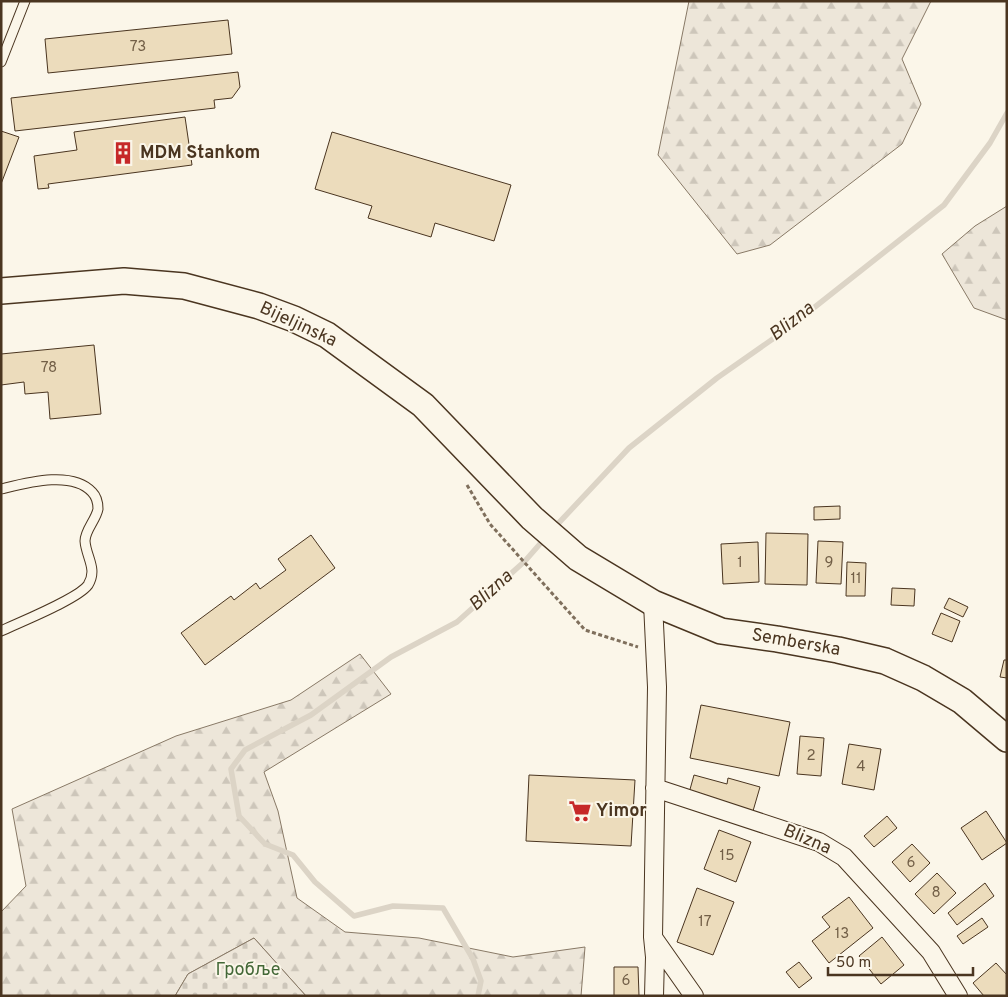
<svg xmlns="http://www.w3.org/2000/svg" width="1008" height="997" font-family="Overpass,sans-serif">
<defs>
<pattern id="forest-firs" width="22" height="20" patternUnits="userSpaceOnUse" patternTransform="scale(1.25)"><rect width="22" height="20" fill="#ede6d9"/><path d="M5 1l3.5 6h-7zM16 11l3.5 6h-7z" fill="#cdc6ba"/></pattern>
<pattern id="cemetery-stones" width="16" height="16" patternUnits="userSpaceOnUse" patternTransform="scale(1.25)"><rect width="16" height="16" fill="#ede6d9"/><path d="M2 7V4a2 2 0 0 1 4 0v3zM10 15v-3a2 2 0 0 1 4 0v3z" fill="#cdc6ba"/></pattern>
</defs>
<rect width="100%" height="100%" fill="#fbf6e9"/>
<!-- forest -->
<path fill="url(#forest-firs)" stroke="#887966" d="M689 1H931L902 59 921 104 902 144 770 245 737 254 658 155Z
M1007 206V320L974 308 942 254 975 226Z
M360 654 391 694 264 772 278 811 297 898 345 932 419 938 513 957 585 947 581 996H306L254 938 188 974 175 996H1V912L26 886 12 809 176 736 291 700Z"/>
<!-- cemetery -->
<path fill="url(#cemetery-stones)" stroke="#887966" d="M254 938 306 996H175L188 974Z"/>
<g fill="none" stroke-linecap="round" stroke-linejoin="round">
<!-- stream -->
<path stroke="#dcd4c6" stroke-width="5.5" d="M554 528 629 448 717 378 787 329 944 205 990 143 1007 113
M478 996 481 981 473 959 443 908 393 906 354 916 315 882 293 855 265 844 239 816 231 769 245 750 311 715 391 657 457 622 525 561 546 537"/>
</g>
<!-- building -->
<path fill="#ecdcbc" stroke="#4a3520" d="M228 20 232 54 48 73 45 39Z
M238 72 240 87 232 98 214 100 215 108 15 131 11 98Z
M185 117 192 165 48 184 49 188 38 189 34 156 77 150 74 132Z
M1 131 19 137 1 184Z
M332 132 511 185 494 241 435 223 431 237 368 218 372 206 315 189Z
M94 345 101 414 50 419 48 392 25 394 24 382 1 385V354Z
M840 506V519L814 520V507Z
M766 533 808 534 807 585 765 584Z
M311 535 335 568 205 665 181 633 231 596 234 600 256 583 260 589 286 570 278 559Z
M818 541 843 542 841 584 816 583Z
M758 542 759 582 723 584 721 544Z
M847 562 866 563 865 596H846Z
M892 588 915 589 914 606 891 605Z
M949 598 968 607 963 617 944 608Z
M941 613 960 621 952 642 932 634Z
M1004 660H1007V678L1000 677Z
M701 705 790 722 779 776 690 758Z
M800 736 824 738 821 776 797 774Z
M849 744 881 749 874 790 842 784Z
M529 775 635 780 631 846 526 841Z
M694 775 727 784 728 778 760 787 753 811 689 793Z
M986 811 1007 843 982 860 961 828Z
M887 816 897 828 874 847 864 836Z
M719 830 751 842 736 882 704 869Z
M912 844 930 863 910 882 892 862Z
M937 873 956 893 934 914 915 894Z
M985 883 994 896 957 925 948 913Z
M697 888 734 902 713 955 677 942Z
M849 897 873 928 829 963 812 941 830 927 822 917Z
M982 918 988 927 963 944 957 936Z
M882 937 904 965 881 984 859 956Z
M799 962 812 978 799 988 786 972Z
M996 963 1007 975V996H984L973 983Z
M614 967H638L639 996H614Z"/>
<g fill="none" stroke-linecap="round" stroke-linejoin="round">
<defs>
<path id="service" d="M1 62 25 1
M1 489C26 483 72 470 92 492 96 496 98 503 98 509 96 520 85 530 85 541 86 557 98 569 88 585 78 599 20 622 1 631"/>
<path id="minor" d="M653 603 657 687 653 937 655 957 654 996
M655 788 819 842 844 857 931 952 958 996
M654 939 694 996"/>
<path id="secondary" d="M1 291 124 281 184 286 259 306 294 319 327 335 423 405 532 518 578 558 653 603 721 631 777 639 838 650 885 661 923 678 962 701 1007 739"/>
</defs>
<!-- service casing -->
<use href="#service" stroke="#4a3520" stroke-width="11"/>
<!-- minor casing -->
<use href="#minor" stroke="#4a3520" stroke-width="20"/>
<!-- secondary casing -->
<use href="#secondary" stroke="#4a3520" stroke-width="28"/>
<!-- path -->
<path stroke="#7f6f5c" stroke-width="3" stroke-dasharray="4 2.5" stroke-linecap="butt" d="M467 485 490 524 585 630 638 647"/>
<!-- service -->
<use href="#service" stroke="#fbf6e9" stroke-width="9"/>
<!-- minor -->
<use href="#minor" stroke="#fbf6e9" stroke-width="18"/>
<!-- secondary -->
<use href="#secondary" stroke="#fbf6e9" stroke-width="25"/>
</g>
<!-- icons -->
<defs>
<symbol id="building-bare" viewBox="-9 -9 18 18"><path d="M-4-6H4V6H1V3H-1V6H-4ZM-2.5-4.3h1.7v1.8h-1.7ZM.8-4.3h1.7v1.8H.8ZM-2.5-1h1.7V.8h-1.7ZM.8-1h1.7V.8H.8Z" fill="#c62828" stroke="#fbf6e9" stroke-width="2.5" paint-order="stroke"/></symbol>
<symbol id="supermarket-bare" viewBox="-9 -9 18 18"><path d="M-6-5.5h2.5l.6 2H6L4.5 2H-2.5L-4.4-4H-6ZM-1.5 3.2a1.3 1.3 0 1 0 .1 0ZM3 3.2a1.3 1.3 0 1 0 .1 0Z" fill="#c62828" stroke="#fbf6e9" stroke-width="2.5" paint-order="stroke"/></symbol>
</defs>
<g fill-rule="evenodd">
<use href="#building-bare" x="107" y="137" width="32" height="32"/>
<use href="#supermarket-bare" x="564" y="795" width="32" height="32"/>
</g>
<g text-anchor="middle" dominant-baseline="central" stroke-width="4" stroke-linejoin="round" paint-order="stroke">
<!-- number labels -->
<g font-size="15" fill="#725f47">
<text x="138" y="47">73</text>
<text x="49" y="368">78</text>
<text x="740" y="563">1</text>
<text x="829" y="563">9</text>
<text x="856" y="579">11</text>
<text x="811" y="756">2</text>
<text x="861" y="767">4</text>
<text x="727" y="856">15</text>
<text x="911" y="863">6</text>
<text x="936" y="893">8</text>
<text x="705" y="922">17</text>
<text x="842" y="934">13</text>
<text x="626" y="981">6</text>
</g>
<!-- poi labels -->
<g font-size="18" font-weight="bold" fill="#4a3520" stroke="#fbf6e9" text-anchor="start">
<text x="140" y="153">MDM Stankom</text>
<text x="596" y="811">Yimor</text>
</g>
<!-- street labels -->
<g font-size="18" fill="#4a3520" stroke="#fbf6e9">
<text transform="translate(298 325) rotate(25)">Bijeljinska</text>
<text transform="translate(796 643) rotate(10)">Semberska</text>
<text transform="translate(807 840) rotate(23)">Blizna</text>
</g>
<!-- park labels -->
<g font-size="18" fill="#436837" stroke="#fbf6e9">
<text x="248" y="970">Гробље</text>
</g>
<!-- water labels -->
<g font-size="19" font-style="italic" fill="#4a3520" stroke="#fbf6e9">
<text transform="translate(792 322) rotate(-38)">Blizna</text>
<text transform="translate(491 591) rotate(-42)">Blizna</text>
</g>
</g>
<!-- border -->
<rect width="1008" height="997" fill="none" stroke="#4a3520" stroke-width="5"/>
<!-- scale -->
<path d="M828 967v8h145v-8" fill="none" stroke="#4a3520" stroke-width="2.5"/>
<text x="836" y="967" font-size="15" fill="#4a3520" stroke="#fbf6e9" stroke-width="4" paint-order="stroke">50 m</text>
</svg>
